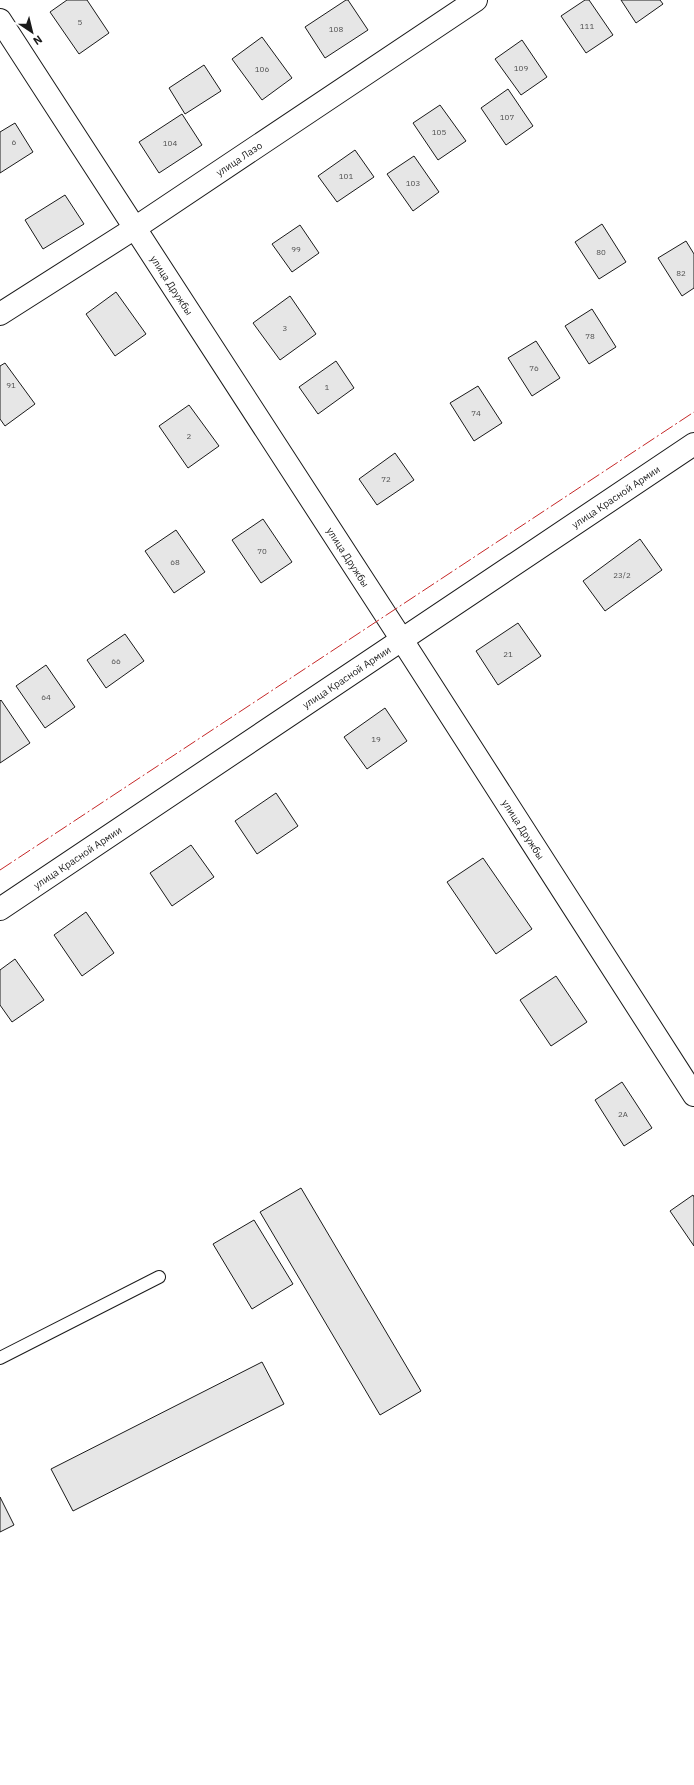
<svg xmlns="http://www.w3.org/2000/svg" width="694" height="1785" font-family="'IBM Plex Sans',sans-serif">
<rect width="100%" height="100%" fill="#fff"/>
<!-- building -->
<path fill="#e6e6e6" stroke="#1a1a1a" d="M67 0H87L109 33 79 54 50 12Z
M346 0H348L368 30 325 58 305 27Z
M585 0H589L613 35 586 53 561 16Z
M621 0H660L663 4 636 23Z
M262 37 292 78 262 100 232 59Z
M522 40 547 77 521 95 495 59Z
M204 65 221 91 185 114 169 88Z
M508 89 533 126 506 145 481 108Z
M440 105 466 141 438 160 413 123Z
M182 114 202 145 159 173 139 142Z
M15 123 33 152 0 173V132Z
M355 150 374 177 337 202 318 176Z
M414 156 439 192 413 211 387 174Z
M65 195 84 224 43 249 25 220Z
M602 224 626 262 599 279 575 242Z
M300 225 319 253 292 272 272 244Z
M686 241 694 254V288L682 296 658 258Z
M116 292 146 334 115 356 86 314Z
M290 296 316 334 280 360 253 323Z
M592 309 616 347 589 364 565 326Z
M536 341 560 378 532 396 508 358Z
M336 361 354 388 318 414 299 387Z
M5 363 35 404 5 426 0 419V366Z
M478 386 502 423 474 441 450 403Z
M189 405 219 446 188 468 159 426Z
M395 453 414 480 377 505 359 479Z
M263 519 292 562 261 583 232 540Z
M176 530 205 572 174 593 145 551Z
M640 539 662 570 605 611 583 581Z
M518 623 541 656 498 685 476 651Z
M125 634 144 661 106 688 87 660Z
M46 665 75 707 45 728 16 686Z
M1 700 30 743 0 763V701Z
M385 708 407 741 367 769 344 737Z
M276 793 298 826 257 854 235 821Z
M191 845 214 877 172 906 150 873Z
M483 858 532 929 496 954 447 882Z
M86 912 114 953 82 976 54 935Z
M15 959 44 1000 12 1022 0 1005V970Z
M556 976 587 1022 551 1046 520 1000Z
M622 1082 652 1128 624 1146 595 1100Z
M301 1188 421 1391 380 1415 260 1212Z
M693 1195 694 1197V1246L670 1211Z
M254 1220 293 1284 252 1309 213 1244Z
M262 1362 284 1404 73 1511 51 1469Z
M0 1497 14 1525 0 1532Z"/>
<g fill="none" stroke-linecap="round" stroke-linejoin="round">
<defs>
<path id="lane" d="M0 1358 159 1277"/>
<g id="street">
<path id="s1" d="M0 314 135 228 476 0"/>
<path id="s2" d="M402 640 694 1095"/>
</g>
<g id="secondary">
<path id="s3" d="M0 20 402 640"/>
<path id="s4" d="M0 909 694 444"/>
</g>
</defs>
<!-- lane casing -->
<use href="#lane" stroke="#1a1a1a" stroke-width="14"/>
<!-- street casing -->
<use href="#street" stroke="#1a1a1a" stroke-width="24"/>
<!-- secondary casing -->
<use href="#secondary" stroke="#1a1a1a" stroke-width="24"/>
<!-- lane -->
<use href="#lane" stroke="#fff" stroke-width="12"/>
<!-- street -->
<use href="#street" stroke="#fff" stroke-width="22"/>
<!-- secondary -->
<use href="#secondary" stroke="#fff" stroke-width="22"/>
<!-- power -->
<path stroke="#c62828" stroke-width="1" stroke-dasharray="14 3 2 3" stroke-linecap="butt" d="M0 870 694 412"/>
</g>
<g text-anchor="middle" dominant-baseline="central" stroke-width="3" stroke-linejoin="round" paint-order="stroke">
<!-- number labels -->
<g font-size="8" fill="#4d4d4d">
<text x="80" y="22">5</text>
<text x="587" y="26">111</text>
<text x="336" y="29">108</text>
<text x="521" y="68">109</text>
<text x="262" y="69">106</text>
<text x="507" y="117">107</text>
<text x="439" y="132">105</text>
<text x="14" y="142">6</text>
<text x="170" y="143">104</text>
<text x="346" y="176">101</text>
<text x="413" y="183">103</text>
<text x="296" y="249">99</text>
<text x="601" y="252">80</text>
<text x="681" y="273">82</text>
<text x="285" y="328">3</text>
<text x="590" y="336">78</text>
<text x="534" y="368">76</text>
<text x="11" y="385">91</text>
<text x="327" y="387">1</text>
<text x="476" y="413">74</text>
<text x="189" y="436">2</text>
<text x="386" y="479">72</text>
<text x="262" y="551">70</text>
<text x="175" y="562">68</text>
<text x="622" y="575">23/2</text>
<text x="508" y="654">21</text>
<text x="116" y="661">66</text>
<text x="46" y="697">64</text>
<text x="376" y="739">19</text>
<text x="623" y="1114">2А</text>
</g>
<!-- street labels -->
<g font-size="10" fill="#1a1a1a" stroke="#fff">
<text stroke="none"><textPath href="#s1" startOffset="285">улица Лазо</textPath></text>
<text stroke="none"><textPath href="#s3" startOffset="316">улица Дружбы</textPath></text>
<text stroke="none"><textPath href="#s4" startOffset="741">улица Красной Армии</textPath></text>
<text stroke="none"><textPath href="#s3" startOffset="640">улица Дружбы</textPath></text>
<text stroke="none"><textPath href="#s4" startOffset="417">улица Красной Армии</textPath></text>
<text stroke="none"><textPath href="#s2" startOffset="225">улица Дружбы</textPath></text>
<text stroke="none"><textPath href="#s4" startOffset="93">улица Красной Армии</textPath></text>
</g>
</g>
<!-- north arrow -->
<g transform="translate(32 32) rotate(145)" stroke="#ffffff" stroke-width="3" paint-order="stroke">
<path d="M0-3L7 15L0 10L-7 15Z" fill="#1a1a1a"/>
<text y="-6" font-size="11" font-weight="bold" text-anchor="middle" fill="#1a1a1a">N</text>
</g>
</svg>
